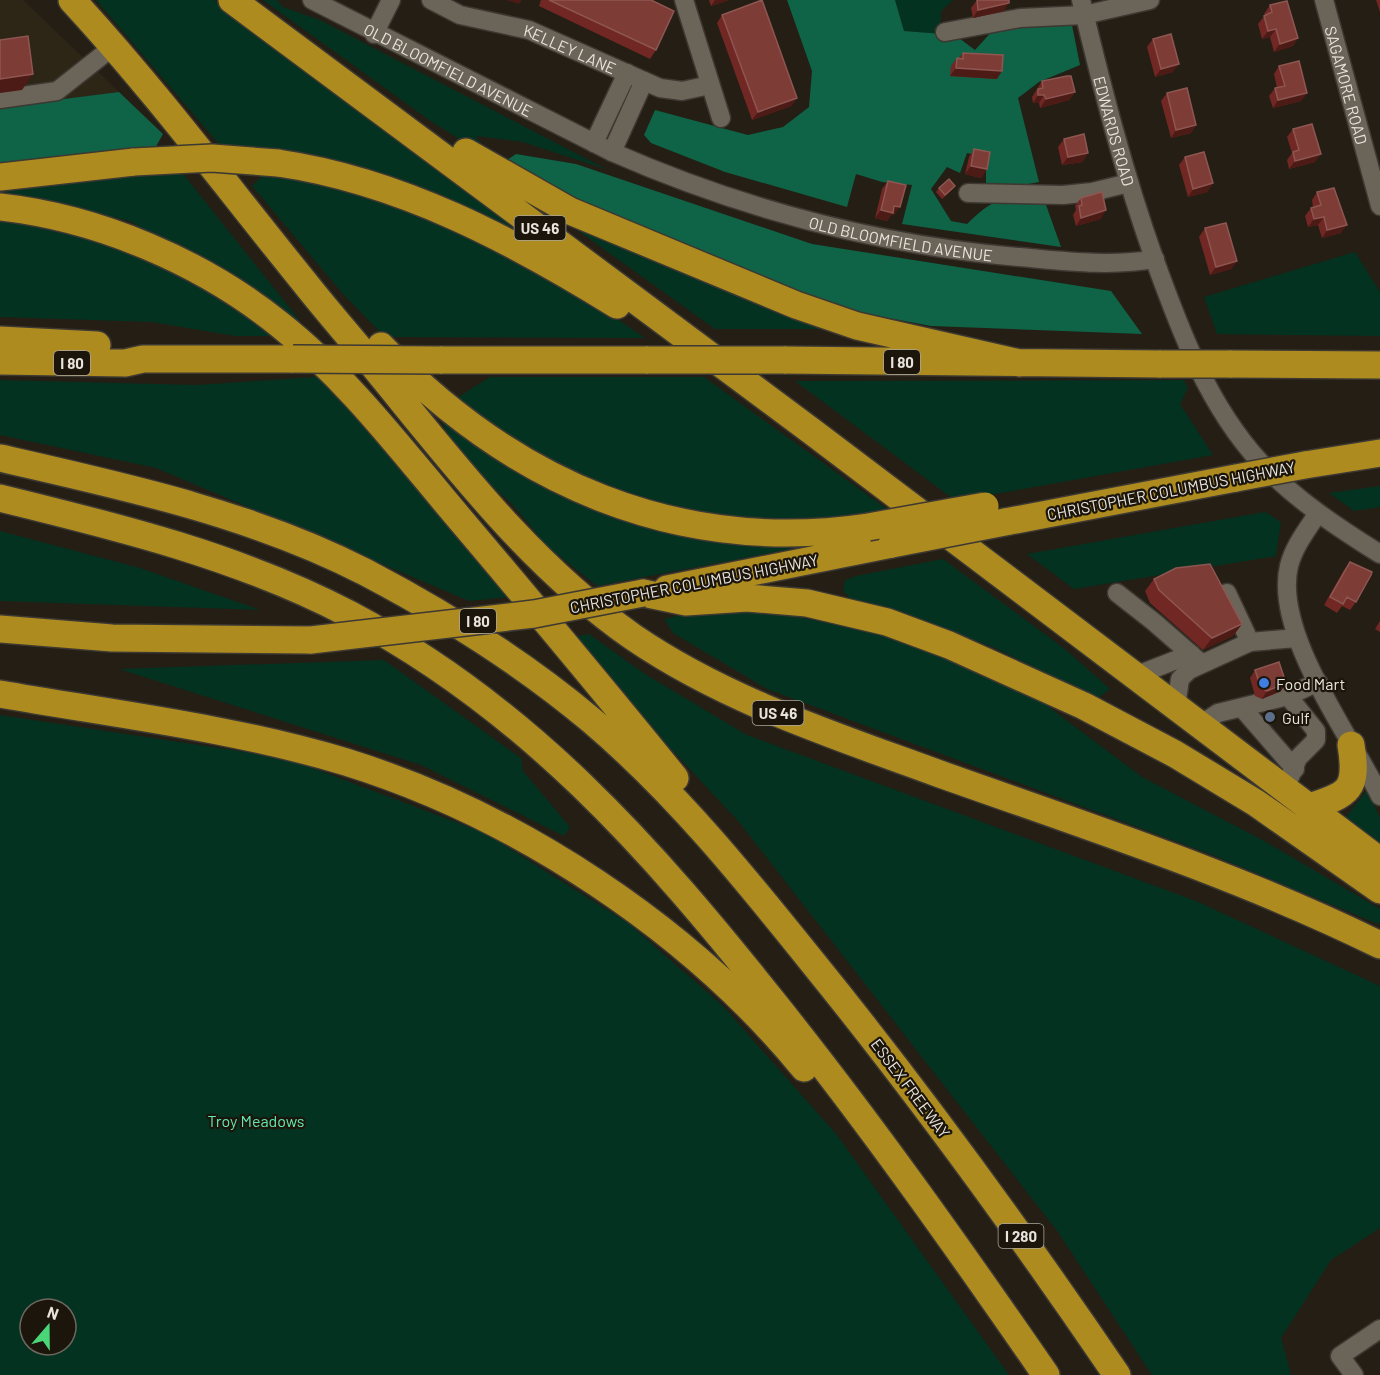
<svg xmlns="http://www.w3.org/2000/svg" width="1380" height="1375" font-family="Barlow,sans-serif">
<rect width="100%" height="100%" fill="#241e14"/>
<!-- commercial -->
<path fill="#2d2515" d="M0 0H23L119 92 0 107Z"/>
<!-- green -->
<path fill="#043221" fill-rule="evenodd" d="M96 0H214L503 218 524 238 223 149Z
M263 0H277L283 7 320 20 608 170 523 142 476 136 492 160 429 120Z
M895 0H953L941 11 940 34 904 31Z
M180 170 301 322 130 221 0 192V186Z
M262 176 333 184 425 211 579 293 645 338 385 337 343 294 252 186Z
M0 214 33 218 168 264 280 336H235L152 322 0 317Z
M573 227 830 329H715Z
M1355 252 1380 292V336L1217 334 1204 297Z
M330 376 511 597 469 601 156 468 0 435V380L197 385Z
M490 377H704L894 514C868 517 842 522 817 522 712 526 608 500 519 445 498 431 478 414 457 398Z
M1184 380 1188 388 1180 404 1213 455 956 501 795 381Z
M435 411 519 467V474C568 497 617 518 670 533L672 529 828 542 597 586 548 547 512 504 464 461Z
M1380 486V507L1354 511 1329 493Z
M1265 512 1281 522 1276 556 1074 589 1027 554Z
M0 531 140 568 260 610 0 601Z
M943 559 1065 649 1110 689 1098 698 995 648 921 621 851 599 843 591 845 580 856 576Z
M699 611H767L880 633 1030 693 1142 777 1266 842 1380 909V922L1378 924 1215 856 767 689 673 633 664 619Z
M589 634 645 674 747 735 1196 901 1380 986V1228L1331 1260 1281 1338 1291 1375H1152L1058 1232 739 822 630 705 574 637Z
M384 660 521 758 523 771 570 827 564 836 421 765 119 669Z
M0 715 286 758 485 833 628 923 722 1005 837 1135 1009 1375H0ZM30 1309H66V1345H30Z
M1367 790 1380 818V845L1345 818Z"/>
<!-- forest -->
<path fill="#0f6346" d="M787 0H895L904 31 955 35 975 50 1003 19 1071 20 1080 65 1039 82 1018 98 1039 182 1012 187 986 183V157L967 153 960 173 947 167 931 189 951 221 967 224C998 194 1005 197 1045 202L1061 247 902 224 912 185 882 182 856 174 847 207 725 172 651 143 644 135 655 110 748 135 783 127 809 107 812 71Z
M119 92 163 134 154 150 0 168V107Z
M516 154 576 164 812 244 1111 291 1142 334 931 326 846 310 755 276 578 203 504 162Z"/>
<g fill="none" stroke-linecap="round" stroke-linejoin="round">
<defs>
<g id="minor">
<path id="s1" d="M312 0 612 152C742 209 877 245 1019 257 1064 261 1110 267 1155 259"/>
<path id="s2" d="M431 0 460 15 529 30 660 88 682 91 710 85"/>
<path d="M684 0 721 118"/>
<path id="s3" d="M1081 0C1102 87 1124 174 1154 258 1180 330 1208 406 1261 463 1296 500 1337 527 1380 554"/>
<path id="s4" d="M1324 0 1380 206"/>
<path d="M945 32 1020 18 1084 15 1150 0"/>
<path d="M374 34 391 0"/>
<path d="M0 99 57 91 114 46"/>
<path d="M594 143 627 73"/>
<path d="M612 152 644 81"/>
<path d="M968 193 1063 195 1092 192 1129 183"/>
<path d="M1318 513C1307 530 1294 546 1289 566 1273 633 1351 736 1380 796"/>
<path d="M1117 593 1154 622 1201 663"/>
<path d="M1227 593 1250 642"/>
<path d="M1135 676 1191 654"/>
<path d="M1176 707 1180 679 1189 670 1250 642 1297 638"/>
<path d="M1243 709 1295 769"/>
<path d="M1200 725 1218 713 1288 696 1318 682"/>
<path d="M1285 789 1298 758 1316 740V731L1288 696"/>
<path d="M1354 1375 1340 1356 1380 1329"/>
</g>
<path id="highway" d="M72 0C155 90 228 188 305 283 331 316 359 347 385 380 460 472 534 568 633 637 725 700 833 735 937 773 1086 826 1238 875 1380 945
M232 0 810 430 1380 861
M466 152 570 211 796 305 857 326 1020 363
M278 163C401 181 512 240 617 305
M0 177 134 162
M0 207C99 218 202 262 279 324 351 381 406 456 465 525 536 609 606 693 675 778
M0 340 97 345
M381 346C513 483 677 555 868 527
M440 360H648
M784 360 1161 364
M0 361 125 363 143 359H293
M1229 364 1380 365
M0 458C123 486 252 514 365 572 445 614 522 662 591 720 675 791 745 878 814 964 921 1096 1021 1234 1117 1375
M1305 465 1380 453
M0 498C119 527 240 557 349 614 527 708 651 848 774 1003 870 1123 959 1249 1046 1375
M1005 522 1236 478
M667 589 892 544
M643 593 686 602 747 598 807 603 887 622 949 645 1084 706 1175 754 1256 803 1380 890
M0 629 112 638 311 640
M0 694C115 714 233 728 346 762 517 815 690 929 804 1068
M1308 807C1350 795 1358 789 1351 745"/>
</defs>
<!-- minor casing -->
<use href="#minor" stroke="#3d3832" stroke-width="21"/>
<!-- highway casing -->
<use href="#highway" stroke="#3d3832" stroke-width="30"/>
<!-- minor -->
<use href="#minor" stroke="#6b6458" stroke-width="18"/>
<!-- highway -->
<use href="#highway" stroke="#ad8b1e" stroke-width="27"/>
<defs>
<path id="highway-bridge" d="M134 162 212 158 278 163
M293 359 440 360
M648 360H784
M1161 364H1229
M1236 478 1305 465
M868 527 985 506
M892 544 1005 522
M311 640 534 614 643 593"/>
</defs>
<!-- highway-bridge casing -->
<use href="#highway-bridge" stroke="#3d3832" stroke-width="30" stroke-linecap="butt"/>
<!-- highway-bridge -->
<use href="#highway-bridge" stroke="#ad8b1e" stroke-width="27"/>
</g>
<!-- wall -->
<path fill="#712723" d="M541 0H651L656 50 650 59 539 6Z
M709 0H729L711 6Z
M977 0 1004 11 973 18 971 8Z
M1376 0H1380V12Z
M1270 5 1298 38 1293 46 1274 52 1270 37 1262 39 1258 24 1265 15 1264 14Z
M722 15 797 98 791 106 752 120 717 23Z
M1153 39 1173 72 1155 77 1147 47Z
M963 53 997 79 950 76 951 66 957 58H959Z
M1279 66 1307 93 1301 101 1273 108 1269 96 1275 88H1277L1274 74Z
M1042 81 1075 92 1069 100 1040 108 1039 103H1033L1032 97Z
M1167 93 1196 125 1191 133 1171 138 1161 101Z
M1293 129 1315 162 1289 169 1287 160 1292 153 1287 137Z
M1064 139 1083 162 1062 165 1058 147Z
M974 149 987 169 981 178 965 174 969 157Z
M1185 157 1213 183 1207 192 1188 197 1179 165Z
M888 181 894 215H891L887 221 875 218 882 189Z
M955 186 952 190 942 199 936 192 939 188Z
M1317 192 1341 233 1322 238 1318 225 1308 227 1305 216 1311 208 1313 207 1312 200Z
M1081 198 1101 219 1076 226 1073 215 1076 210 1075 206Z
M1205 228 1237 261 1231 269 1210 275 1199 237Z
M1350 562 1356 602 1350 610 1342 606 1337 613 1324 605 1344 570Z
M1154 579 1242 624 1233 636 1203 650 1150 603 1145 591Z
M1380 621V632L1375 629Z
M1255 670 1281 691 1262 699 1255 696 1250 678Z"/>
<!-- shaded-wall -->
<path fill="#4d1b15" d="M506 0H522L519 4Z
M715 0H729L711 6Z
M1009 3 1004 11 973 18 978 10Z
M1276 29 1270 37 1262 39 1268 31Z
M1298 38 1293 46 1274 52 1280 44Z
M1179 64 1173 72 1155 77 1161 69Z
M956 68 1002 71 997 79 950 76Z
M33 74 22 90 0 93V79Z
M1075 92 1069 100 1040 108 1046 99Z
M1307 93 1301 101 1273 108 1278 100Z
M1038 95H1044L1039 103H1033Z
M797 98 791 106 752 120 758 112Z
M1196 125 1191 133 1171 138 1176 130Z
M1088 153 1083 162 1062 165 1068 157Z
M1321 154 1315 162 1289 169 1295 161Z
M971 166 987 169 981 178 965 174Z
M1213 183 1207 192 1188 197 1193 189Z
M894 206 900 207 894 215H891L887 221 875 218 881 210Z
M1106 210 1101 219 1076 226 1081 218Z
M1324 217 1318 225 1308 227 1314 219Z
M1347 225 1341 233 1322 238 1327 230Z
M1237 261 1231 269 1210 275 1216 267Z
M1242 624 1233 636 1203 650 1212 638Z
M1286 683 1281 691 1262 699 1267 691Z"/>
<!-- building -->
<path fill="#7e3c37" stroke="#8e5651" stroke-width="1.5" d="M549 0H651L674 11 656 50Z
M762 0 797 98 758 112 722 15Z
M977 0H1009V3L978 10Z
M1287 1 1298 38 1280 44 1276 29 1268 31 1264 16 1272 12 1270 5Z
M1171 34 1179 64 1161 69 1153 39Z
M28 36 33 74 0 79V40Z
M963 53 1003 55 1002 71 956 68 957 58 963 59Z
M1299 61 1307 93 1278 100 1275 88 1285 86 1279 66Z
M1067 76H1071L1075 92 1046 99 1044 95H1038V89L1043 88 1042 81Z
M1187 88 1196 125 1176 130 1167 93Z
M1312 124 1321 154 1295 161 1293 152 1299 150 1293 129Z
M1084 134 1088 153 1068 157 1064 139Z
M974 149 990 152 987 169 971 166Z
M1204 152 1213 183 1193 189 1185 157Z
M949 179 955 186 945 195 939 188Z
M888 181 906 185 900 207 894 206 893 213 881 210Z
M1334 188 1347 225 1327 230 1324 217 1314 219 1311 208 1321 205 1317 192Z
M1102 192 1106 210 1081 218 1079 206 1082 205 1081 198Z
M1226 223 1237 261 1216 267 1205 228Z
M1350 562 1372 572 1371 575 1356 602 1347 597 1343 604 1330 597Z
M1210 564 1242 624 1212 638 1159 590 1154 579 1176 568Z
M1279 662 1286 683 1267 691 1261 688 1255 670Z"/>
<!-- markers -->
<circle fill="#3f7fe0" stroke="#1b150b" stroke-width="2" cx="1264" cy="683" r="6"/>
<circle fill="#5c6f8a" stroke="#1b150b" stroke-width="2" cx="1270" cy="717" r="6"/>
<g text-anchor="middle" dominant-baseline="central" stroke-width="4.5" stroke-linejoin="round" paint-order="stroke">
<!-- shield labels -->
<g fill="#1b150b" stroke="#aaa69e" stroke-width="1.5">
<rect x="514.5" y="216" width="51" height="24" rx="4.5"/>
<rect x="884" y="350" width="36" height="24" rx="4.5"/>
<rect x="54" y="351" width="36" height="24" rx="4.5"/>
<rect x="460" y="609" width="36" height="24" rx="4.5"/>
<rect x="752.5" y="701" width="51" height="24" rx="4.5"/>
<rect x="998.5" y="1224" width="45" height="24" rx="4.5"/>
</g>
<g font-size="15" font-weight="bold" fill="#e8e4dd">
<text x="540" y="228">US 46</text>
<text x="902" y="362">I 80</text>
<text x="72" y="363">I 80</text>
<text x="478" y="621">I 80</text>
<text x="778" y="713">US 46</text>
<text x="1021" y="1236">I 280</text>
</g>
<!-- street labels -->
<g font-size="16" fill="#e8e4dd" stroke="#1b150b">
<text stroke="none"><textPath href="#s2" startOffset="148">KELLEY LANE</textPath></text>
<text stroke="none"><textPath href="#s1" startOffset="153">OLD BLOOMFIELD AVENUE</textPath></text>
<text stroke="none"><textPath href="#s4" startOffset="88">SAGAMORE ROAD</textPath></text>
<text stroke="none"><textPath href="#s3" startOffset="135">EDWARDS ROAD</textPath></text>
<text stroke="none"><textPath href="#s1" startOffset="639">OLD BLOOMFIELD AVENUE</textPath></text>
<text transform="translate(1171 490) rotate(-11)">CHRISTOPHER COLUMBUS HIGHWAY</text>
<text transform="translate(694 583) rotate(-11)">CHRISTOPHER COLUMBUS HIGHWAY</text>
<text transform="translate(911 1088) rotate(53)">ESSEX FREEWAY</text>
</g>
<!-- poi labels -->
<g font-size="16" fill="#e8e4dd" stroke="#1b150b" text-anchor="start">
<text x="1276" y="683">Food Mart</text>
<text x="1282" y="717">Gulf</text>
</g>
<!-- park labels -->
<g font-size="16" fill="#62e9b3" stroke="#1b150b">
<text x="256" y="1120">Troy Meadows</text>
</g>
</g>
<!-- north arrow -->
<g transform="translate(48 1327) rotate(20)"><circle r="28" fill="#1b150b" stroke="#6d685f" stroke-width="1.5"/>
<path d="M0-4.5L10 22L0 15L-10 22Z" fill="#4ad677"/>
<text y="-9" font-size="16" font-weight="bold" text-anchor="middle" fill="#e8e4dd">N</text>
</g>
</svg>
